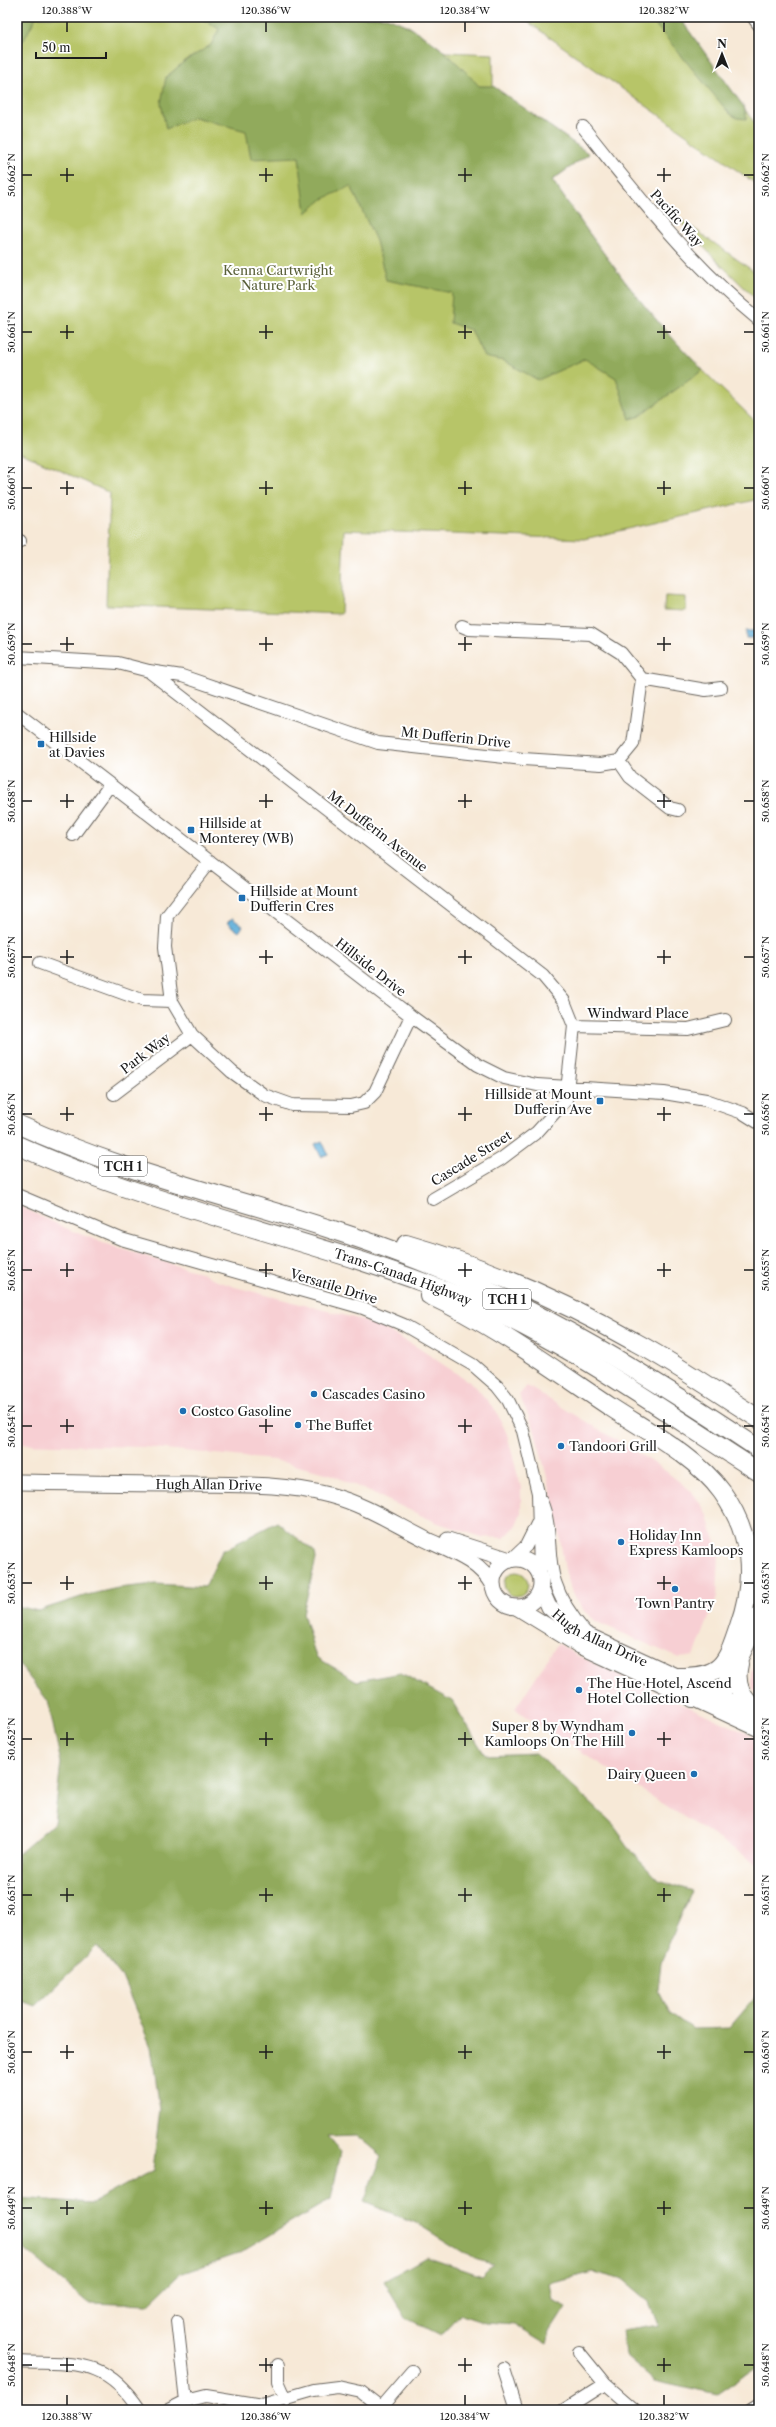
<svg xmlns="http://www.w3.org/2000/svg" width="776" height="2427" font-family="'Libre Caslon Text',serif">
<rect width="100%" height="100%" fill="#fff"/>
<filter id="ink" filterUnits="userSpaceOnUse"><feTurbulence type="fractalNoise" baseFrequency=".025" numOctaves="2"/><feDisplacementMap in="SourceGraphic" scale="8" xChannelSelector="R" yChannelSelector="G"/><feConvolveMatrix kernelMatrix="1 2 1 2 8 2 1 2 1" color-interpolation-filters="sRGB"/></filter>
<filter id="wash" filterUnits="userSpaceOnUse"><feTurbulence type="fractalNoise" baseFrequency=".012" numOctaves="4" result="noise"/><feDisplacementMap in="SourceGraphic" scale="16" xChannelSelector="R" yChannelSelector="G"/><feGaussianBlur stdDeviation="0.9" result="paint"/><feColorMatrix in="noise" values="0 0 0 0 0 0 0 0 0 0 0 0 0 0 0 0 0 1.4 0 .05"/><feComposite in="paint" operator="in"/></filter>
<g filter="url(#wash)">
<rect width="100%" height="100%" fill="#f7e9d7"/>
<!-- built -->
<path fill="#f7cfd3" d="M17 1205 72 1231 118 1248 205 1274 214 1280 235 1287 358 1319 382 1328 417 1347 475 1386 496 1411 507 1434 521 1488V1513L515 1527 504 1538 482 1537 438 1523 330 1474 274 1460 145 1447 17 1444Z
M527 1386 659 1466 690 1490 707 1513 719 1554 717 1597 694 1656 679 1658 597 1622 584 1611 572 1593 565 1570 555 1507 534 1428 519 1395Z
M558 1643 576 1655 759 1739V1865L515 1709Z
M759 1653V1698L751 1685V1672Z"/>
<!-- green -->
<path fill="#b7c568" stroke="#6a7042" d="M17 17H382L407 25 446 52 493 54V86L589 154 552 180C591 237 631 293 677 344 703 372 732 398 759 425V499L584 539 344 530 341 614 106 605 110 493 17 451Z
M521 17H679L759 129V186Z
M672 213 759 275V302L715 259Z
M665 596 686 597V611L664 610Z
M504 1584a12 12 0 1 1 24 0a12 12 0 1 1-24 0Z"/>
<!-- forest -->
<path fill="#91aa5c" stroke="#56633c" d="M17 17H36L24 40 17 44Z
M199 17H387C424 31 453 57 479 86H493L589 154 552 180C598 247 645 313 703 370L638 417 630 419 616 378 585 359 538 380 504 361 484 357 471 330 450 323 452 293 386 280 376 241 351 186 323 199 306 213 299 157 251 159 246 131 194 117 166 129 161 103 166 77 185 61 211 45 219 29Z
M649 17H679L744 107 747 119 737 118 729 113Z
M277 1522 315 1552 316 1559 303 1613 316 1657 357 1681 401 1673 452 1701 485 1755 536 1753 611 1822 637 1858 658 1880 692 1891 661 1962 658 1990 670 2013 692 2029 729 2028 759 1993V2366L717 2395 654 2381 625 2356 622 2330 659 2324 650 2302 624 2280 593 2272 549 2283 552 2300 566 2307 550 2332 547 2344 514 2324 485 2322 461 2314 441 2335 406 2318 384 2281 426 2257 481 2276 493 2264 474 2259 416 2223 364 2202 382 2156 357 2135 327 2136 341 2152 331 2199 238 2254 180 2274 148 2305 88 2303 17 2243V2198L92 2203 153 2170 160 2108 151 2047 122 1977 97 1946 35 2006 17 1999V1855L54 1823 61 1763 48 1701 17 1662V1606L38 1611 87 1595 118 1588 156 1584 205 1587 222 1551Z"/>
<!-- water -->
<path fill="#5faed9" stroke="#3e657a" d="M746 631H759V643H754V638H746Z
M232 918 243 926 239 932 227 923Z
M322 1141 328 1154 321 1157 315 1144Z"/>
</g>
<g filter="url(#ink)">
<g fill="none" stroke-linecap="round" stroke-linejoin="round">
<defs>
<path id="minor" d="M753 17 759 25
M583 127C637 195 691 265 759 320
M17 540 20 541
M17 657 118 663 149 671 182 676 378 743 523 759 601 764 619 761 633 744 642 679 621 653 591 634 469 629 462 626
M151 673 543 976 564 1001 574 1026 566 1100 537 1132 501 1159 433 1199
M642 679 706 690 721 688
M17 713 411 1016 478 1065 504 1078 537 1085 664 1093 706 1100 743 1113 759 1123
M619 761 630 777 670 808 678 810
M73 835 110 785
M210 861 167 916 165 947 172 1001 192 1035 232 1072 264 1095 292 1105 351 1106 364 1103 375 1092 411 1016
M40 963 142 1000 172 1001
M574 1026 688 1029 725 1020
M114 1094 192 1035
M17 1195 121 1239 363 1308 404 1325 473 1365 497 1386 508 1400 523 1431 538 1493 540 1573
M541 1501C553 1528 546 1555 555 1582 561 1601 572 1617 585 1632
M511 1560 526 1546 537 1524
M177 2321 186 2401
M579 2352 605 2384 635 2410
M17 2362C76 2365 104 2356 140 2410
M278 2365V2381L286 2399
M504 2369 517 2410
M381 2407 412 2371
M168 2410 186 2401 206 2396 262 2405 314 2390 338 2387 361 2392 384 2410
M564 2410 605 2384
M751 2410 759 2405"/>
<g id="major">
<path id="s1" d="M17 1482C75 1483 132 1484 190 1484 236 1485 284 1483 329 1495 364 1504 393 1523 425 1539 450 1551 480 1560 493 1586"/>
<path d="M448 1540 510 1560"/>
<circle cx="517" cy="1583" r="24"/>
<path id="s2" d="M541 1589 549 1607 574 1629 756 1713"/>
<path d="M518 1608 580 1646 759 1729"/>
</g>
<g id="highway">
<path d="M17 1124C147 1184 288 1208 420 1261 541 1309 651 1377 759 1449"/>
<path id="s3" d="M17 1145C159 1210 314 1238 459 1296 564 1338 664 1412 759 1472"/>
<path d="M406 1244C486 1267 563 1301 635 1342 678 1365 718 1393 759 1419"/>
<path d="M429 1295C494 1325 552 1368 612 1408 647 1431 697 1457 722 1492 752 1534 756 1578 739 1626 726 1666 721 1677 678 1677"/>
<path d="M739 1664C734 1685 742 1700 759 1712"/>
<path d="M693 1698 714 1693 725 1687 759 1616"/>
</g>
</defs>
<!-- minor casing -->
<use href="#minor" stroke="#69645d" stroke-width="14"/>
<!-- major casing -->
<use href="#major" stroke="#69645d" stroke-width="17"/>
<!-- highway casing -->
<use href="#highway" stroke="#69645d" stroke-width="20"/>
<!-- minor -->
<use href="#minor" stroke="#fff" stroke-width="12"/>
<!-- major -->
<use href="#major" stroke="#fff" stroke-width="15"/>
<!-- highway -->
<use href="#highway" stroke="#fff" stroke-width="18"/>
</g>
</g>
<!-- ticks -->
<path fill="none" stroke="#1c1c1c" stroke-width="1.5" d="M67 22V32M266 22V32M465 22V32M664 22V32M67 168V182M266 168V182M465 168V182M664 168V182M22 175H32M60 175H74M259 175H273M458 175H472M657 175H671M744 175H754M67 325V339M266 325V339M465 325V339M664 325V339M22 332H32M60 332H74M259 332H273M458 332H472M657 332H671M744 332H754M67 481V495M266 481V495M465 481V495M664 481V495M22 488H32M60 488H74M259 488H273M458 488H472M657 488H671M744 488H754M67 637V651M266 637V651M465 637V651M664 637V651M22 644H32M60 644H74M259 644H273M458 644H472M657 644H671M744 644H754M67 794V808M266 794V808M465 794V808M664 794V808M22 801H32M60 801H74M259 801H273M458 801H472M657 801H671M744 801H754M67 950V964M266 950V964M465 950V964M664 950V964M22 957H32M60 957H74M259 957H273M458 957H472M657 957H671M744 957H754M67 1107V1121M266 1107V1121M465 1107V1121M664 1107V1121M22 1114H32M60 1114H74M259 1114H273M458 1114H472M657 1114H671M744 1114H754M67 1263V1277M266 1263V1277M465 1263V1277M664 1263V1277M22 1270H32M60 1270H74M259 1270H273M458 1270H472M657 1270H671M744 1270H754M67 1419V1433M266 1419V1433M465 1419V1433M664 1419V1433M22 1426H32M60 1426H74M259 1426H273M458 1426H472M657 1426H671M744 1426H754M67 1576V1590M266 1576V1590M465 1576V1590M664 1576V1590M22 1583H32M60 1583H74M259 1583H273M458 1583H472M657 1583H671M744 1583H754M67 1732V1746M266 1732V1746M465 1732V1746M664 1732V1746M22 1739H32M60 1739H74M259 1739H273M458 1739H472M657 1739H671M744 1739H754M67 1888V1902M266 1888V1902M465 1888V1902M664 1888V1902M22 1895H32M60 1895H74M259 1895H273M458 1895H472M657 1895H671M744 1895H754M67 2045V2059M266 2045V2059M465 2045V2059M664 2045V2059M22 2052H32M60 2052H74M259 2052H273M458 2052H472M657 2052H671M744 2052H754M67 2201V2215M266 2201V2215M465 2201V2215M664 2201V2215M22 2208H32M60 2208H74M259 2208H273M458 2208H472M657 2208H671M744 2208H754M67 2358V2372M266 2358V2372M465 2358V2372M664 2358V2372M22 2365H32M60 2365H74M259 2365H273M458 2365H472M657 2365H671M744 2365H754M67 2395V2405M266 2395V2405M465 2395V2405M664 2395V2405"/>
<!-- markers -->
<g fill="#1f6fb2" stroke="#fff" stroke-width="1.5">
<rect x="37" y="740" width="8" height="8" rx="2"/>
<rect x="187" y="826" width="8" height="8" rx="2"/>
<rect x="238" y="894" width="8" height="8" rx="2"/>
<rect x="596" y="1097" width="8" height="8" rx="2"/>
<circle cx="314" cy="1394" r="4"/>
<circle cx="183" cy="1411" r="4"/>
<circle cx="298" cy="1425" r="4"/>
<circle cx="561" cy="1446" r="4"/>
<circle cx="621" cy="1542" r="4"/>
<circle cx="675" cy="1589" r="4"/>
<circle cx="579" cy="1690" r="4"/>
<circle cx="632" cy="1733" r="4"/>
<circle cx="694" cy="1774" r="4"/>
</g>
<g text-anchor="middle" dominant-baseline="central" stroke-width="4" stroke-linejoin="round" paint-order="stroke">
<!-- shield labels -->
<g fill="#fff" stroke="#606060" stroke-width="1">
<rect x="99" y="1156" width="48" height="20" rx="3"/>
<rect x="483" y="1289" width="48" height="20" rx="3"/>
</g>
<g font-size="12" font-weight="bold" fill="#1c1c1c">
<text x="123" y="1166">TCH 1</text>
<text x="507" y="1299">TCH 1</text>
</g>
<!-- street labels -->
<g font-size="13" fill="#1c1c1c" stroke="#fff">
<text transform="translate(677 218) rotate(48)">Pacific Way</text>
<text transform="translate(456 737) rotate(6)">Mt Dufferin Drive</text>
<text transform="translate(378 831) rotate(38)">Mt Dufferin Avenue</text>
<text transform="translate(371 967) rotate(38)">Hillside Drive</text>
<text x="638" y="1013">Windward Place</text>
<text transform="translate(145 1053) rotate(-37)">Park Way</text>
<text transform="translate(471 1158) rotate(-32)">Cascade Street</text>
<text stroke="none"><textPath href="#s3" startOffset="408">Trans-Canada Highway</textPath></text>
<text transform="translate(334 1286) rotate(17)">Versatile Drive</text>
<text stroke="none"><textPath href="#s1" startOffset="192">Hugh Allan Drive</textPath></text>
<text stroke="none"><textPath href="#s2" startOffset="80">Hugh Allan Drive</textPath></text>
</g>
<!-- park labels -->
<g font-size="13" fill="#5a603a" stroke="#fff">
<text x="278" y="270">Kenna Cartwright<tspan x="278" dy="15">Nature Park</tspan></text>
</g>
<!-- poi labels -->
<g font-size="13" fill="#1c1c1c" stroke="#fff" text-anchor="start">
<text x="49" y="737">Hillside<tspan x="49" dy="15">at Davies</tspan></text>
<text x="199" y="823">Hillside at<tspan x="199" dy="15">Monterey (WB)</tspan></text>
<text x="250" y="891">Hillside at Mount<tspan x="250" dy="15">Dufferin Cres</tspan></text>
<text x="592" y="1094" text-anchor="end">Hillside at Mount<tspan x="592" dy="15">Dufferin Ave</tspan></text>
<text x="322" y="1394">Cascades Casino</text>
<text x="191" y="1411">Costco Gasoline</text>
<text x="306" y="1425">The Buffet</text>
<text x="569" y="1446">Tandoori Grill</text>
<text x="629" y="1535">Holiday Inn<tspan x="629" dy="15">Express Kamloops</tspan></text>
<text x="675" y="1603" text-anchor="middle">Town Pantry</text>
<text x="587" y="1683">The Hue Hotel, Ascend<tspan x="587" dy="15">Hotel Collection</tspan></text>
<text x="624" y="1726" text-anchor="end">Super 8 by Wyndham<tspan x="624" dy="15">Kamloops On The Hill</tspan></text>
<text x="686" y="1774" text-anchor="end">Dairy Queen</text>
</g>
</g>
<!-- margin -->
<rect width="776" height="2427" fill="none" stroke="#fff" stroke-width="44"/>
<!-- north arrow -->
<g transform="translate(722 54)" stroke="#ffffff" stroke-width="3" paint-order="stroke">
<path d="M0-3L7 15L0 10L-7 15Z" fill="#1c1c1c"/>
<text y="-6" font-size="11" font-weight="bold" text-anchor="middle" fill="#1c1c1c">N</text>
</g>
<!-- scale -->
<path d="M36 52v6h70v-6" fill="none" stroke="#1c1c1c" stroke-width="2"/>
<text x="42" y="52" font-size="12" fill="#1c1c1c" stroke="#ffffff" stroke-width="3" paint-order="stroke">50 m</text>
<rect x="22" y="22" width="732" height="2383" fill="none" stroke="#1c1c1c" stroke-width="1.5"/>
<g font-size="10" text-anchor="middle" fill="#1c1c1c">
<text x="67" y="14">120.388°W</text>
<text x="266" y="14">120.386°W</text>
<text x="465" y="14">120.384°W</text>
<text x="664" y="14">120.382°W</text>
<text transform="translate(11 175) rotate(-90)" y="4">50.662°N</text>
<text transform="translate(765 175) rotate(-90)" y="4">50.662°N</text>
<text transform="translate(11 332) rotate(-90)" y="4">50.661°N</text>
<text transform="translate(765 332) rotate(-90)" y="4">50.661°N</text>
<text transform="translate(11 488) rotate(-90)" y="4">50.660°N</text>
<text transform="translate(765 488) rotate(-90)" y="4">50.660°N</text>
<text transform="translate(11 644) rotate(-90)" y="4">50.659°N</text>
<text transform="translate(765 644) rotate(-90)" y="4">50.659°N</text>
<text transform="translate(11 801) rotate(-90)" y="4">50.658°N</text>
<text transform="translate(765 801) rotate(-90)" y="4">50.658°N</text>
<text transform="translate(11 957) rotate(-90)" y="4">50.657°N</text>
<text transform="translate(765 957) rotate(-90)" y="4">50.657°N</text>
<text transform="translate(11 1114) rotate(-90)" y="4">50.656°N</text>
<text transform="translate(765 1114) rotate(-90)" y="4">50.656°N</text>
<text transform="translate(11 1270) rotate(-90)" y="4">50.655°N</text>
<text transform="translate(765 1270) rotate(-90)" y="4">50.655°N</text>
<text transform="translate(11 1426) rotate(-90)" y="4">50.654°N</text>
<text transform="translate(765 1426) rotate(-90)" y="4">50.654°N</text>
<text transform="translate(11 1583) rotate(-90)" y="4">50.653°N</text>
<text transform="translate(765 1583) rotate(-90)" y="4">50.653°N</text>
<text transform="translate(11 1739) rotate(-90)" y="4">50.652°N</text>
<text transform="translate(765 1739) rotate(-90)" y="4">50.652°N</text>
<text transform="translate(11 1895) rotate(-90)" y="4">50.651°N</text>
<text transform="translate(765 1895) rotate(-90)" y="4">50.651°N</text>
<text transform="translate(11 2052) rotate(-90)" y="4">50.650°N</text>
<text transform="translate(765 2052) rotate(-90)" y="4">50.650°N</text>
<text transform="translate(11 2208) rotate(-90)" y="4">50.649°N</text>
<text transform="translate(765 2208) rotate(-90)" y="4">50.649°N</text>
<text transform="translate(11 2365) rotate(-90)" y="4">50.648°N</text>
<text transform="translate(765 2365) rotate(-90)" y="4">50.648°N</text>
<text x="67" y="2420">120.388°W</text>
<text x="266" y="2420">120.386°W</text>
<text x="465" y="2420">120.384°W</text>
<text x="664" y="2420">120.382°W</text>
</g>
</svg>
